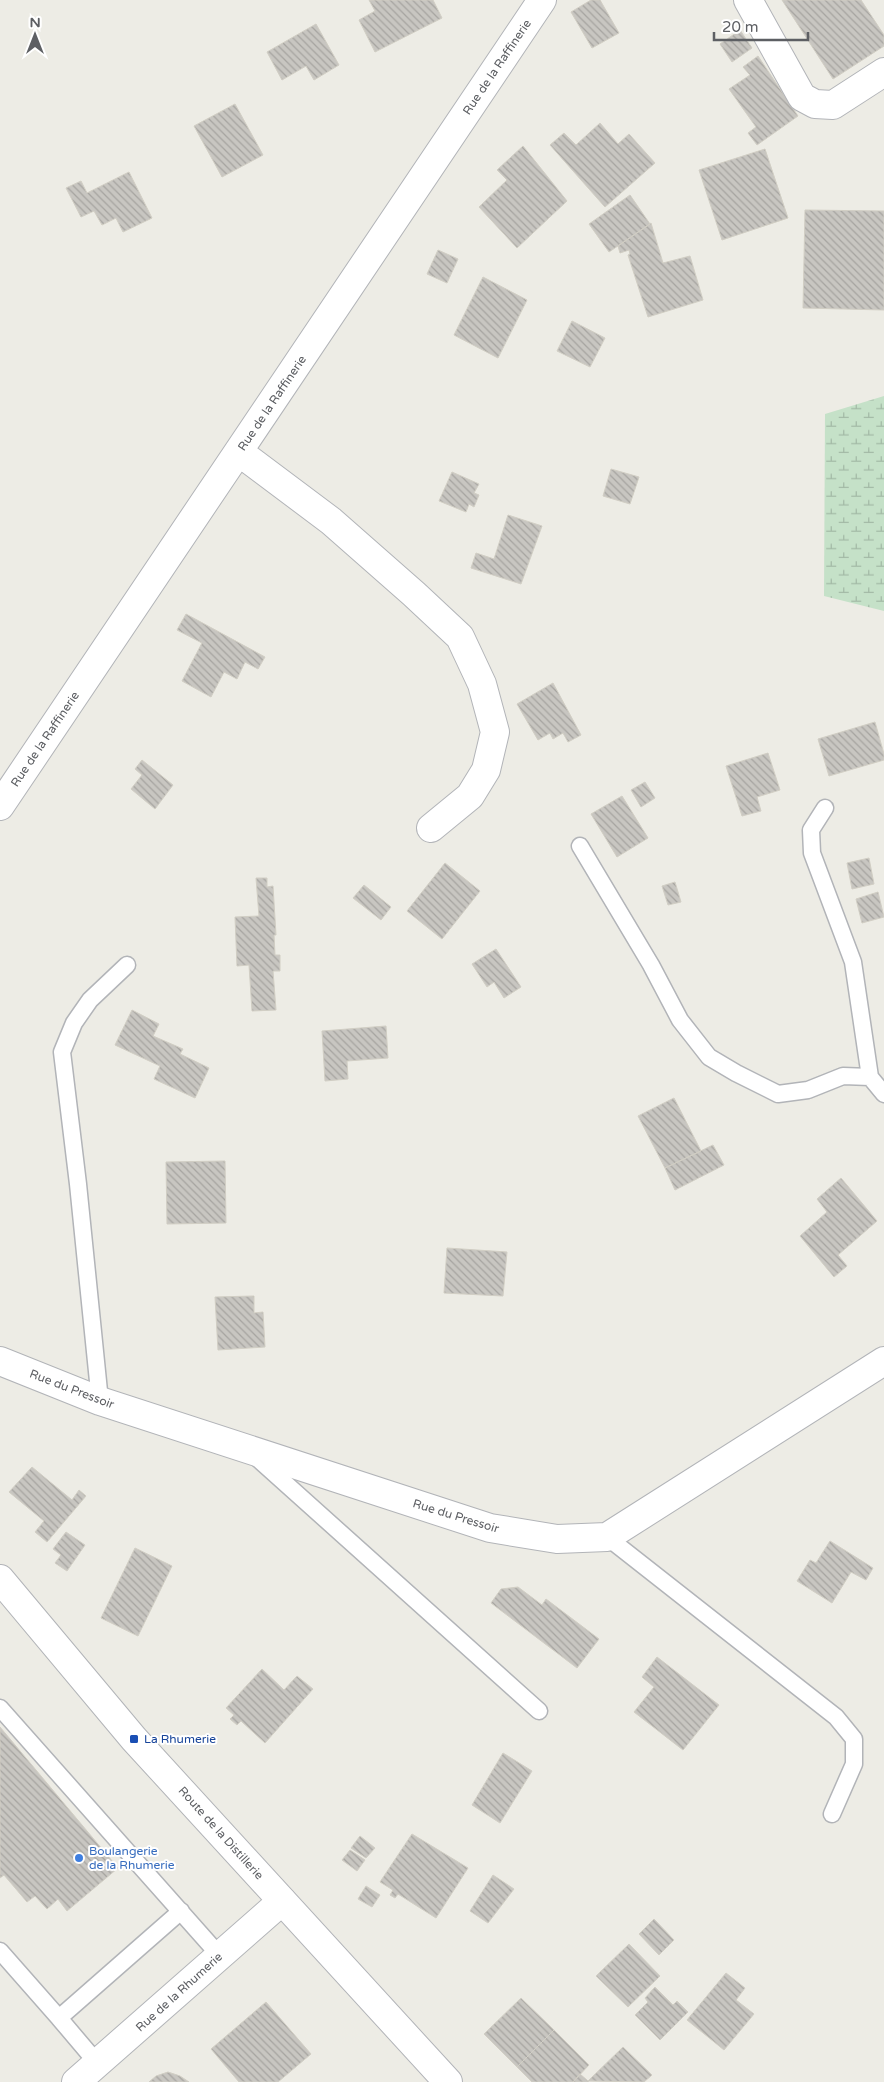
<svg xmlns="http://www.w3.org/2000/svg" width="884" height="2082" font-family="'Varela Round',sans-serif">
<defs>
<pattern id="wetland-marsh" width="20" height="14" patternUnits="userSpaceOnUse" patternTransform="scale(1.25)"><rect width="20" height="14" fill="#c5e1c8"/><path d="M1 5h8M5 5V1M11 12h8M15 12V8" fill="none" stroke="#a3baa6"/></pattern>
<pattern id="building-back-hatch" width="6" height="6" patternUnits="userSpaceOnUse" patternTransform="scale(1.25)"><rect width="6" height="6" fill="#c8c6c1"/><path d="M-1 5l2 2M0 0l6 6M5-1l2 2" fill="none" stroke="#a6a4a0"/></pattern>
</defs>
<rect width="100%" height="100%" fill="#edece5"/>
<!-- wetland -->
<path fill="url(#wetland-marsh)" d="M884 396V611L824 596 825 414Z"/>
<!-- building -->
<path fill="url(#building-back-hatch)" stroke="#d1cec4" d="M369 0H433L442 18 375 52 359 20 375 11Z
M591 0H600L619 33 592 48 571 12Z
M782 0H861L884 35V46L833 79Z
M316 24 339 65 314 80 306 66 282 80 267 52Z
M740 30 752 48 732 62 720 44Z
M758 56 798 116 757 145 748 133 756 127 729 89 750 75 743 67Z
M235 104 263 155 222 177 194 126Z
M600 123 618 144 629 134 655 163 605 207 550 145 564 133 576 145Z
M523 146 567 201 517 248 479 207 507 180 497 170Z
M765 149 788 218 722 240 699 170Z
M129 172 152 218 123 232 116 218 102 225 94 211 81 217 66 188 81 181 87 193Z
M630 195 650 224 609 252 589 224Z
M805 210 884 211V310L803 308Z
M651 223 663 263 690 256 703 300 648 317 628 255 630 254 629 250 620 253 618 246Z
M438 250 458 259 447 283 427 274Z
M483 277 527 300 498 358 454 335Z
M572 321 605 338 590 367 557 351Z
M611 469 639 477 630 504 603 496Z
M452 472 479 484 474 493 479 495 474 507 469 504 466 512 439 501Z
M508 515 542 526 521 584 471 568 476 553 494 559Z
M186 614 265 657 258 669 245 662 237 679 224 672 211 697 182 681 202 643 177 630Z
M553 683 581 735 568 742 563 733 553 739 550 733 538 740 517 704Z
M875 722 884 754V760L829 776 818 739Z
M768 753 780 790 757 797 761 811 742 816 726 766Z
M142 760 173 785 155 809 131 789 142 775 135 769Z
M645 782 655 798 641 807 631 790Z
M622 796 648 838 617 857 591 814Z
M869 858 874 884 852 889 847 863Z
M445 863 480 891 442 939 407 911Z
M256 878H267V887L273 886 276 935H274L275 955H280V971H273L276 1010 252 1011 249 965 237 966 235 917 259 916Z
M675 882 681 902 668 905 662 886Z
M364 885 391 907 381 920 353 898Z
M878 892 884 917 862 923 856 899Z
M496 949 521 987 504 998 494 982 487 987 472 964Z
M132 1010 159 1024 153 1036 183 1049 180 1054 209 1068 195 1098 154 1079 160 1066 115 1045Z
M386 1026 388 1058 347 1061 348 1079 325 1081 322 1031Z
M674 1098 701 1151 665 1168 638 1116Z
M713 1145 724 1165 675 1190 665 1168Z
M225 1161 226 1223 167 1224 166 1162Z
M841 1178 877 1221 838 1255 847 1266 834 1277 800 1236 827 1212 817 1199Z
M447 1248 507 1252 503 1296 444 1293Z
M254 1296V1313L263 1312 265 1347 218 1350 215 1297Z
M32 1467 72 1500 79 1490 86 1496 47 1542 35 1532 44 1521 9 1492Z
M66 1532 85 1545 67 1571 55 1563 61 1555 53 1549Z
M830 1541 873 1568 866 1580 851 1572 832 1603 797 1581 810 1560 816 1563Z
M135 1548 172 1566 138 1636 101 1618Z
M518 1587 542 1605 546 1599 599 1639 577 1668 491 1603 501 1589Z
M657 1657 719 1705 683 1750 634 1712 654 1687 642 1677Z
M262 1669 284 1690 297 1676 313 1689 265 1743 241 1721 237 1725 230 1719 234 1715 226 1708Z
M0 1727 118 1868 67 1911 58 1899 47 1909 35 1896 27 1902 4 1875 0 1878Z
M503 1753 532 1771 500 1823 472 1805Z
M412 1834 468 1868 436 1918 398 1894 395 1898 390 1895 393 1890 380 1882Z
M360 1836 375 1848 366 1858 351 1848Z
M350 1850 365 1860 357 1871 342 1860Z
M493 1875 514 1889 488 1923 470 1911Z
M366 1886 380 1895 372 1907 358 1899Z
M654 1919 674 1940 659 1955 639 1934Z
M629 1944 660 1976 628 2007 596 1976Z
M726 1973 745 1988 736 2000 754 2014 724 2050 687 2020Z
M655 1987 673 2005 677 2001 688 2012 660 2040 635 2015 648 2002 645 1998Z
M521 1998 554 2030 517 2067 484 2034Z
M266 2002 311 2054 278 2082H239L211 2049Z
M554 2030 589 2065 573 2082H532L517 2067Z
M623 2047 652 2075 644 2082 588 2081Z
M168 2072 180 2076 189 2082H149L156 2076Z
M580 2074 588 2081 589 2082H573Z"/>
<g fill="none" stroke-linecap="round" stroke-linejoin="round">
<defs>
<path id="service" d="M825 808 811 830 812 853 853 962 870 1077
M580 846 651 965 680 1020 709 1057 736 1073 778 1094 808 1090 843 1076 870 1077 884 1094
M100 1401 78 1184 62 1052 74 1023 90 1000 127 965
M256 1457 539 1711
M607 1537 836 1717 854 1739V1764L832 1814
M0 1708 220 1956
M0 1951 59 2018
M98 2064 59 2018 181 1911"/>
<path id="minor" d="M748 0 802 97 815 104 833 105 884 72
M239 452 331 521 414 594 460 637 482 684 495 732 486 770 470 796 431 828
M0 806 542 0
M0 1361 100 1401 490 1528 557 1539 607 1537 884 1361
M76 2082 282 1901"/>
<path id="tertiary" d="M0 1579 134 1739 448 2082"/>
</defs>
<!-- service casing -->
<use href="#service" stroke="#b2b4b8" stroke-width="19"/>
<!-- minor casing -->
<use href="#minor" stroke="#b2b4b8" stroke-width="30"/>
<!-- tertiary casing -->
<use href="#tertiary" stroke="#b2b4b8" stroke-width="30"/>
<!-- service -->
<use href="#service" stroke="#fff" stroke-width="16"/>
<!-- minor -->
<use href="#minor" stroke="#fff" stroke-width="28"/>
<!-- tertiary -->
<use href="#tertiary" stroke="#fff" stroke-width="28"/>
</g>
<!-- markers -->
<rect fill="#1a4fb4" stroke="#fff" stroke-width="2" x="129" y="1734" width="10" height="10" rx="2.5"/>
<circle fill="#3f7fe0" stroke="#fff" stroke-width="2" cx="79" cy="1858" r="5"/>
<g text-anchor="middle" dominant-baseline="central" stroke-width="4" stroke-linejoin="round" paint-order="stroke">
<!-- street labels -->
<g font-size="12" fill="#5d5f63" stroke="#fff">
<text transform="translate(497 67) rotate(-56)">Rue de la Raffinerie</text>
<text transform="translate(272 403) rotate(-56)">Rue de la Raffinerie</text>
<text transform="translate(45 739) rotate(-56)">Rue de la Raffinerie</text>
<text transform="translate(72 1389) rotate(21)">Rue du Pressoir</text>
<text transform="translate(456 1516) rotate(17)">Rue du Pressoir</text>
<text transform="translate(221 1833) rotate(48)">Route de la Distillerie</text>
<text transform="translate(179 1992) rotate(-42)">Rue de la Rhumerie</text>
</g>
<!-- transit labels -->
<g font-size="12" fill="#164399" stroke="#fff" text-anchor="start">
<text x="144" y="1739">La Rhumerie</text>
</g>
<!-- shop labels -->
<g font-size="12" fill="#366cbe" stroke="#fff" text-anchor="start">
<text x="89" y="1851">Boulangerie<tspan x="89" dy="14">de la Rhumerie</tspan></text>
</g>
</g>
<!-- north arrow -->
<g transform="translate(35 35)" stroke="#ffffff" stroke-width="4" paint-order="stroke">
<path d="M0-4L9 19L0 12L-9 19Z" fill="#5d5f63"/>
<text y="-8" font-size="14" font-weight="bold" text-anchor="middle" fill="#5d5f63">N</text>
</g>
<!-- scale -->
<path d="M714 32v8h94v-8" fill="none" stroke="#5d5f63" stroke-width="2.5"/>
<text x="722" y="32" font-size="15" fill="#5d5f63" stroke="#ffffff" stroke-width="4" paint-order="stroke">20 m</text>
</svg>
